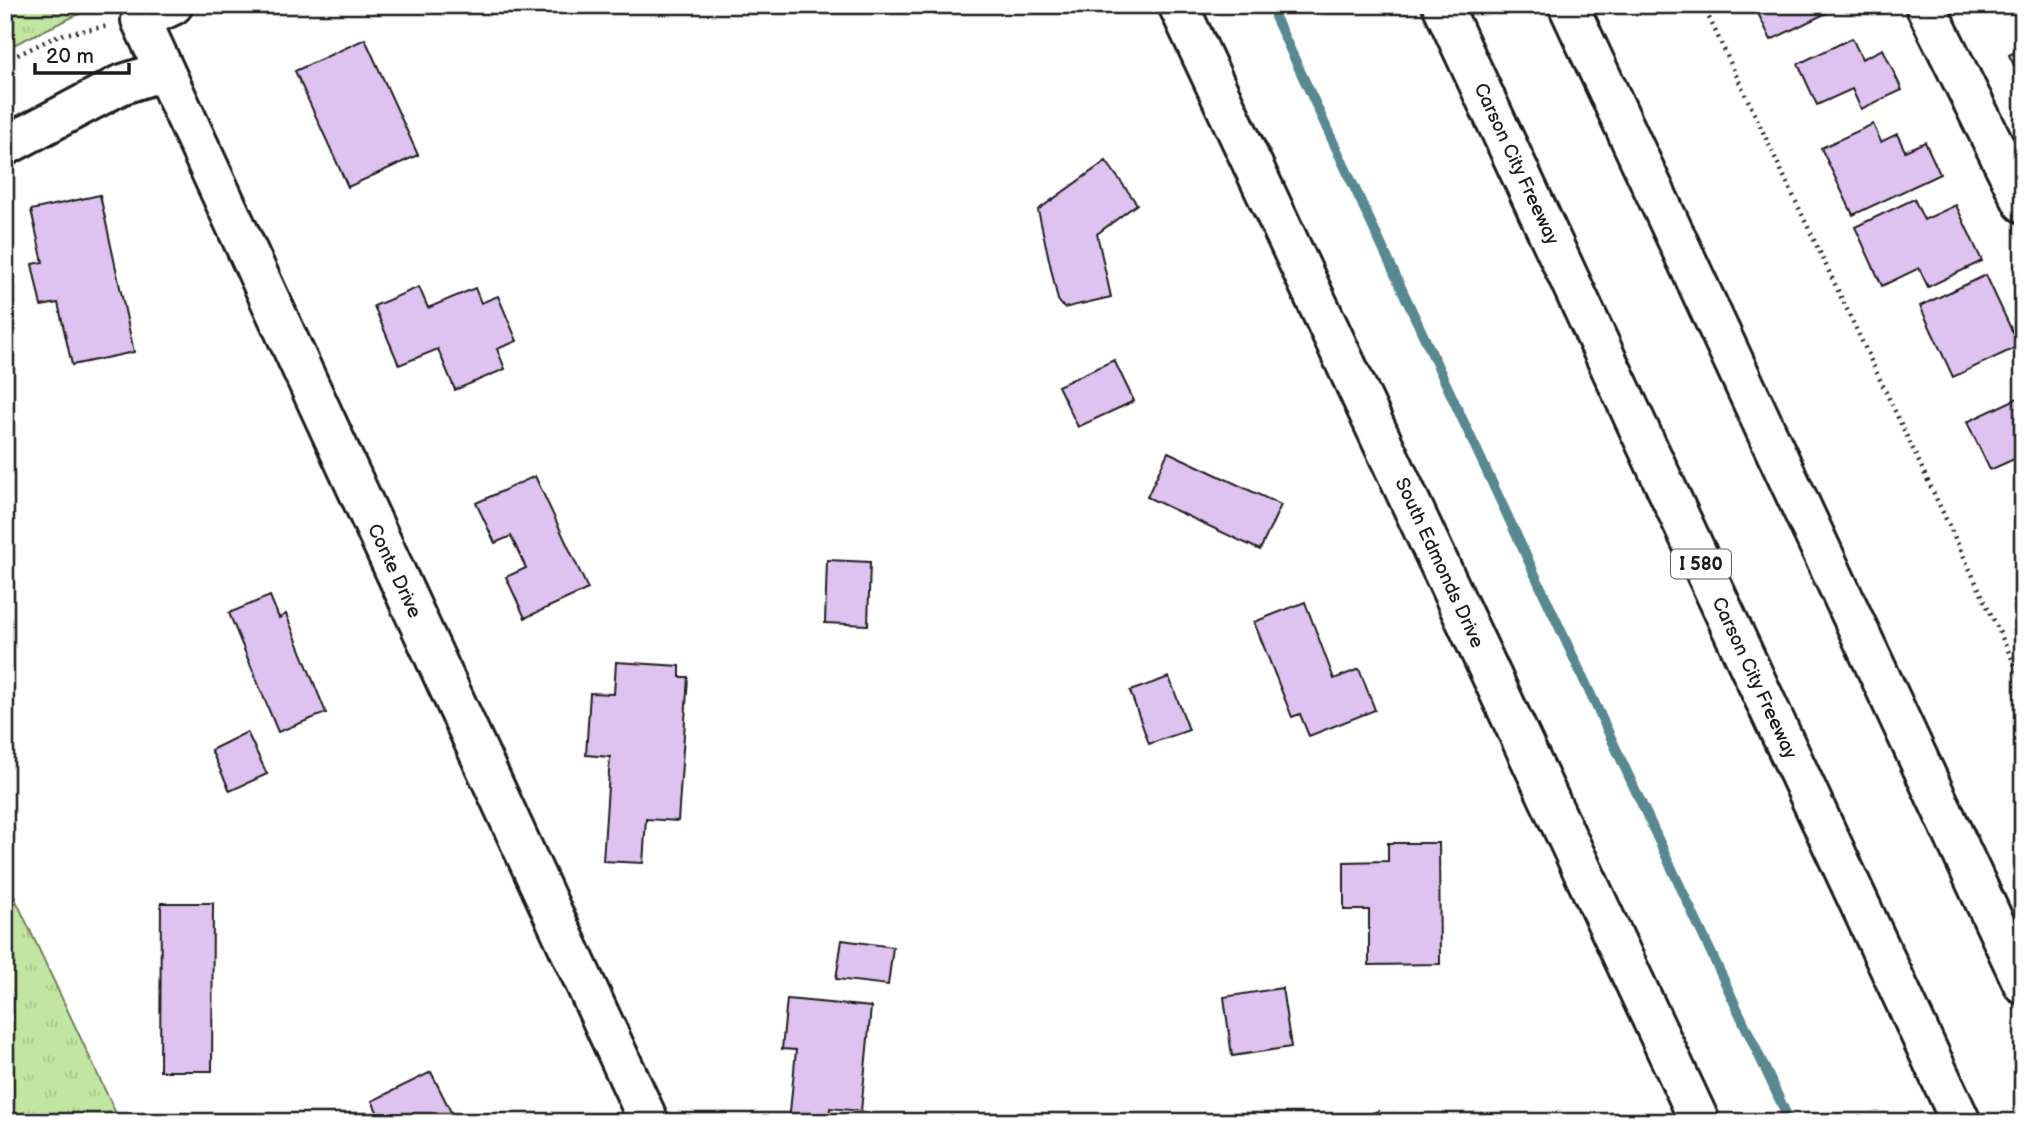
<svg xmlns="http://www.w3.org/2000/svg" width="2028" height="1127" font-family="'Balsamiq Sans',sans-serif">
<defs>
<pattern id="grass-tufts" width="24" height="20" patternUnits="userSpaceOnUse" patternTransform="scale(1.75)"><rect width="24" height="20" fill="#c2e6a1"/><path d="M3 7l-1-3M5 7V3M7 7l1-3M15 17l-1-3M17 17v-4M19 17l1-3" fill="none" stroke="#a6c58a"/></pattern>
</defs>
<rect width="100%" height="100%" fill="#fff"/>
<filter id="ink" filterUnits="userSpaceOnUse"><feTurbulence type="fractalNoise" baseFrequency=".0143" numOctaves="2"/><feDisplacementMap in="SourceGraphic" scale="14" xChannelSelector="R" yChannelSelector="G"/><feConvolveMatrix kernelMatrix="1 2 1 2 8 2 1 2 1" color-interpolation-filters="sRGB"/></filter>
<g filter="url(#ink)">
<!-- grass -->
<path fill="url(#grass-tufts)" stroke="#6f815e" stroke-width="2" d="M5 5H98L5 49Z
M5 877 120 1122H5Z"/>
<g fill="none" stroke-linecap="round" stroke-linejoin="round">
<!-- stream -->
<path stroke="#598890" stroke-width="10" d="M1275 17 1790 1122"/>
</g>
<!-- building -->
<path fill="#dec2f0" stroke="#1c1c1c" stroke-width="2" d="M1754 5H1843L1771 40Z
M1852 38 1862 59 1883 49 1902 90 1861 109 1852 89 1817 105 1798 64Z
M365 39 418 155 348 187 295 71Z
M2023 48V84L2009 55Z
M1873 124 1881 142 1897 134 1905 151 1925 142 1940 174 1853 215 1821 148Z
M1106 161 1137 204 1097 234 1111 297 1064 308 1058 300 1038 210Z
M100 195 134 352 72 365 58 303 41 306 32 264 43 262 31 210Z
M1914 199 1924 220 1956 205 1982 261 1928 287 1919 268 1882 286 1855 227Z
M1986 275 2019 346 1953 377 1920 306Z
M419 287 428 308 475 288 481 303 498 296 517 341 497 349 505 369 455 390 438 349 399 365 374 306Z
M1114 360 1134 401 1078 427 1058 386Z
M2022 396 2023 455 1990 470 1967 422Z
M1168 452 1281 505 1260 550 1147 497Z
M535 476 588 589 525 618 506 577 526 568 511 536 495 543 476 503Z
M827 560 870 562 868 625 825 623Z
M270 596 279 618 286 614 326 713 278 732 229 613Z
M1305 602 1334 679 1359 669 1375 710 1309 736 1300 714 1292 717 1254 622Z
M616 662 680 666V677H688L678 821 646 819 643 863 603 861 610 757 586 755 590 693 614 694Z
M1169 677 1189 730 1149 744 1130 691Z
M247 732 267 774 230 791 211 750Z
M1388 843H1439L1440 964 1369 965V910H1344V862L1388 861Z
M161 903H213L212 1071H160Z
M842 940 893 947 888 985 836 979Z
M1282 988 1291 1047 1232 1056 1224 997Z
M787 999 871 1007 861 1111 830 1108 829 1122H789L796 1050 782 1049Z
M431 1072 456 1122H382L372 1101Z
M1378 1111 1382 1122H1348Z"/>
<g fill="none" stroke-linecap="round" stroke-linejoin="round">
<defs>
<path id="minor" d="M173 5 141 20 649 1122
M1178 5 1700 1122
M1925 5 2023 203
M5 146 120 85 163 71"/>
<path id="highway" d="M1442 5 1961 1122
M1568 5 2023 984"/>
</defs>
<!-- minor casing -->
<use href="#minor" stroke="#1c1c1c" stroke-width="44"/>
<!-- highway casing -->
<use href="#highway" stroke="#1c1c1c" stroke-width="44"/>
<!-- path -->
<path stroke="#1c1c1c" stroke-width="4.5" stroke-dasharray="2 5" stroke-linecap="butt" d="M1703 5 2023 682
M5 61 59 35 109 26"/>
<!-- minor -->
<use href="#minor" stroke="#fff" stroke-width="38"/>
<!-- highway -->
<use href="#highway" stroke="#fff" stroke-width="38"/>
</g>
</g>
<g text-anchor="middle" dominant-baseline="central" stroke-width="7" stroke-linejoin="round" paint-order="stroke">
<!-- shield labels -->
<rect fill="#fff" stroke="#606060" stroke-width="2" x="1671" y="549.5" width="60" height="29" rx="5"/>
<g font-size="18" font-weight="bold" fill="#1c1c1c">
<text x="1701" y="564">I 580</text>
</g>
<!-- street labels -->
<g font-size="19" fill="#1c1c1c" stroke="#fff">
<text transform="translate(1516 164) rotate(65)">Carson City Freeway</text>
<text transform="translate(1439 563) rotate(65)">South Edmonds Drive</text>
<text transform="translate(394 571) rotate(65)">Conte Drive</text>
<text transform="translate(1754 678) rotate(65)">Carson City Freeway</text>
</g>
</g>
<!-- margin -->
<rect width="2028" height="1127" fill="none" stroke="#fff" stroke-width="28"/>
<rect x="14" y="14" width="2000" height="1099" fill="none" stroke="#1c1c1c" stroke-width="2.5" filter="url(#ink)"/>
<!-- scale -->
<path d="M35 63v10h94v-10" fill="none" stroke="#1c1c1c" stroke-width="3.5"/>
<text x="46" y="63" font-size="21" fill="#1c1c1c" stroke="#ffffff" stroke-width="5" paint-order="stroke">20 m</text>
</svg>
